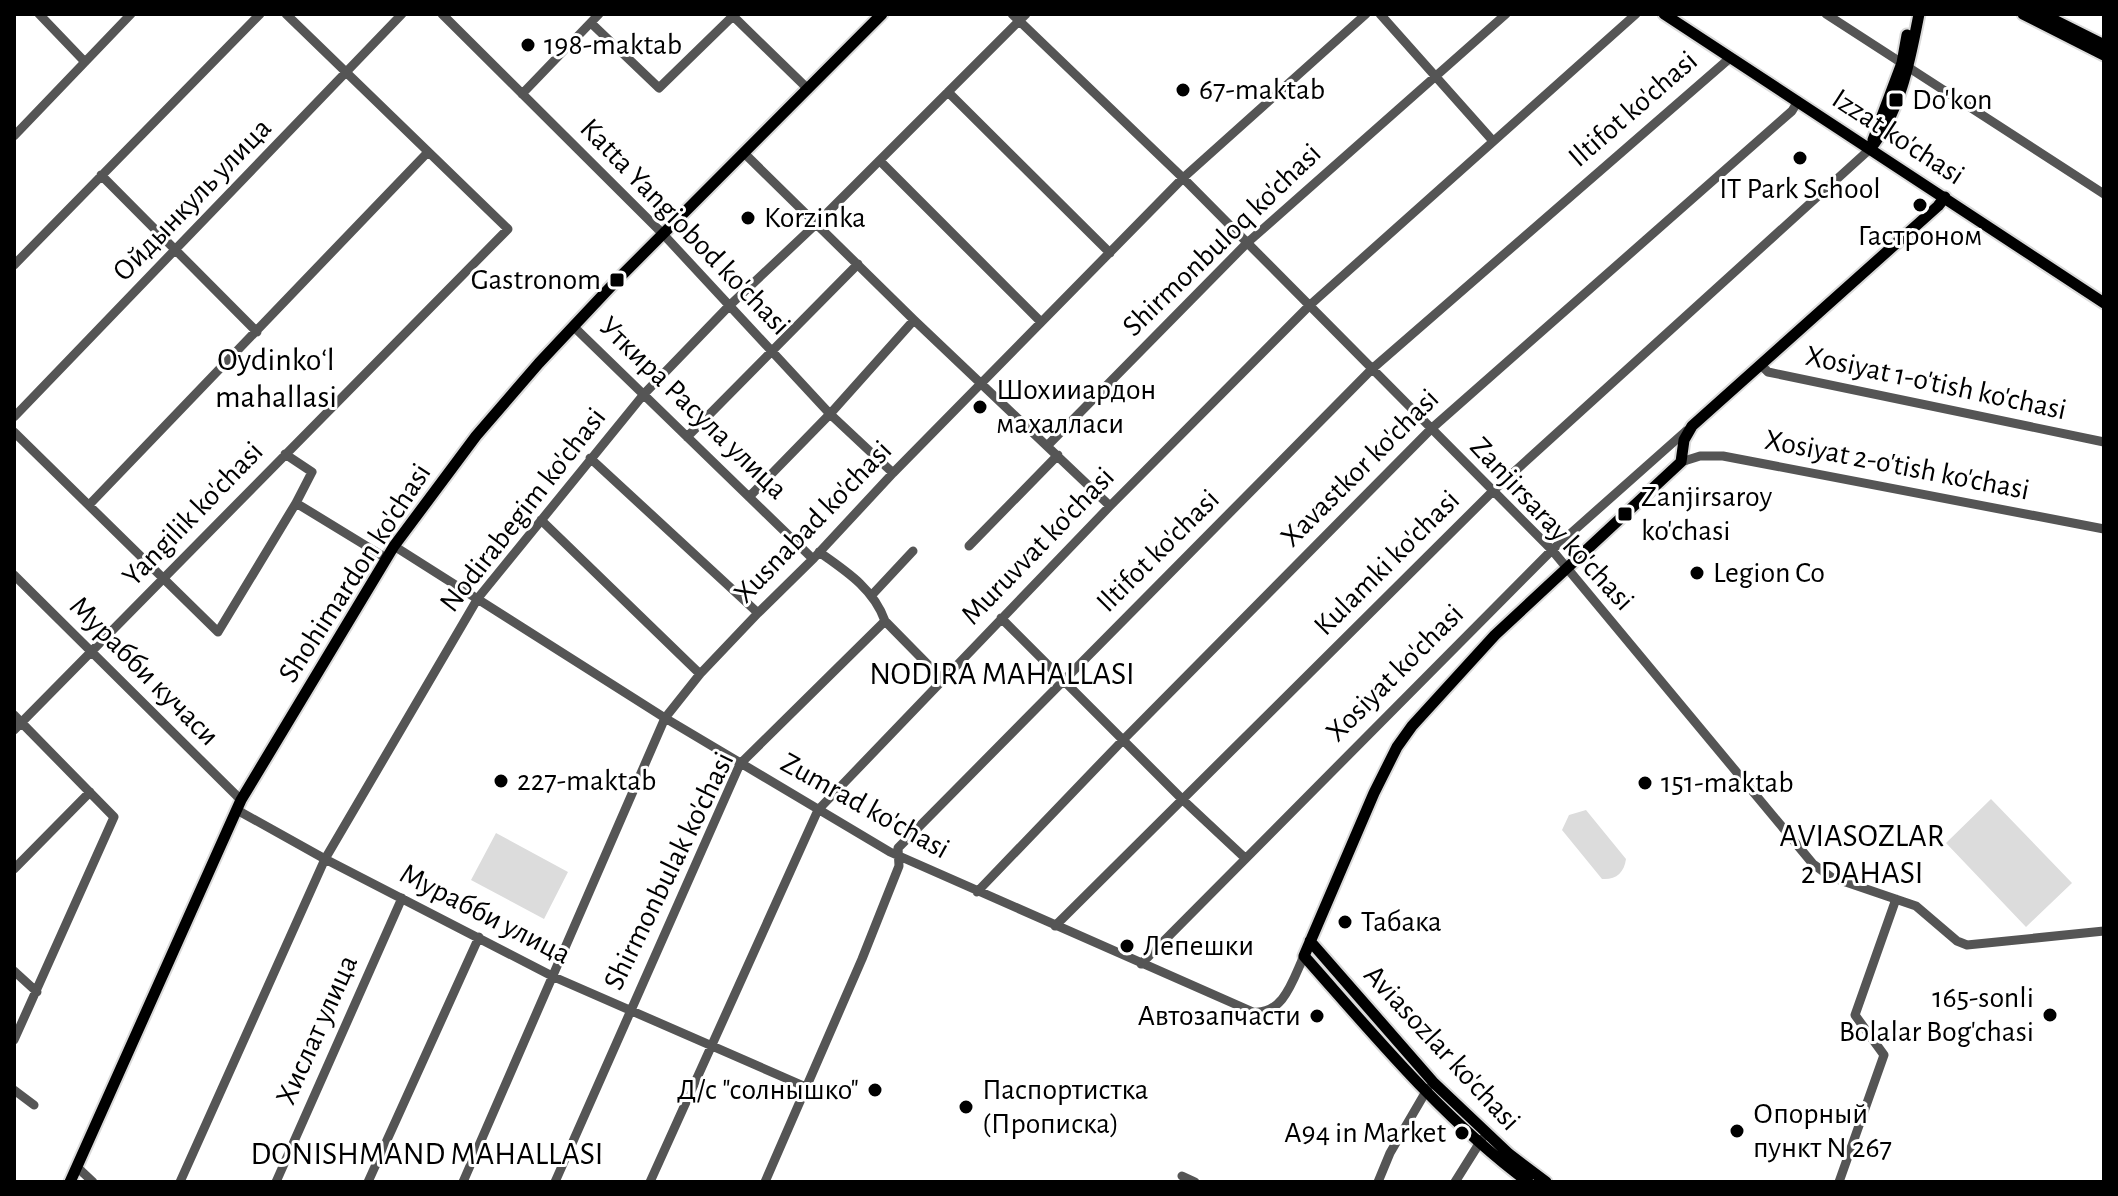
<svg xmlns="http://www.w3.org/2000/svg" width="2118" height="1196" font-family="'Alegreya Sans',sans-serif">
<rect width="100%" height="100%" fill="#fff"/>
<!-- green -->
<path fill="#dcdcdc" d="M1991 799 2072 883 2026 927 1946 843Z
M1586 810 1626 859C1624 873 1616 880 1602 879L1562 830 1569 815Z
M496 833 568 872 544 919 471 880Z"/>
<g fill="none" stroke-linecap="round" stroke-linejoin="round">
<defs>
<path id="major" d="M1664 14 2104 303
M2023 14 2104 55
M2042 14 2104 45
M1873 140 1902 63 1907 35
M1870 149C1901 111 1910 60 1919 14
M1310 941 1434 1083 1509 1154 1546 1182
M70 1182 241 800 394 546 476 436 539 363 617 280 882 14
M1528 1182C1442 1118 1375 1036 1304 956L1374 793 1397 747 1412 726 1495 635 1681 462 1684 440 1692 426 1938 206 1945 197"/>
</defs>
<!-- major casing -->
<use href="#major" stroke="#dbdbdb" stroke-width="15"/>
<!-- minor -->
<path stroke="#555" stroke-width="9" d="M39 14 85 62
M442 14 663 234 830 414 893 473
M1012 14 1183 178 1552 550 1813 864 1831 877 1916 906 1957 941 1967 945 2104 931
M1380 14 1493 141
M1826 14 2104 194
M733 16 808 89
M591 23 659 88 735 14
M948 92 1110 253
M522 94 599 14
M14 136 131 14
M745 154 914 320 1110 506
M880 161 1041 322
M101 175 257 332
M14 265 260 14
M573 326 813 559
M1761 365 1768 372 2104 442
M14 417 402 14
M14 432 218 632 296 503 312 472 285 454
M687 437 858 264
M1048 445 1247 243 1506 14
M590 458 758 613
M1681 462 1700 456H1723L2104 529
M749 497 830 414 914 320
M296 503 386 558
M89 505 428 152
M541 520 700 674
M394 546 665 718 890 852 1253 1012C1284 1015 1293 979 1304 956
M969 546 1058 455
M819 552C846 571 874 589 885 621L942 679
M14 575 241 800
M871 596 913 551
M1001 618 1183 800 1245 858
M14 715 114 817 14 1040
M14 730 508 229 286 14
M237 810 325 859 554 977 806 1087
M14 869 90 792
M977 892 1123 740 1431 429 1792 111 1798 101
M1055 926 1493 491 1870 149
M1141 964 1552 550 1686 431
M14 971 37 992
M14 1090 34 1105
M77 1167 93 1182
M1182 1176 1195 1182
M180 1182 325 859 478 598 644 394 729 306 815 225 1026 14
M276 1182 402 898
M368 1182 479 937
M463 1182 665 718 700 674 758 613 814 558 893 473 1183 178 1366 14
M555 1182 740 764 885 621
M650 1182 818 810 1110 506 1310 305 1636 14
M765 1182 862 959 899 866 898 848 1372 369 1730 58
M1378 1182 1390 1153 1428 1088
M1455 1182 1482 1139
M1839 1182 1884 1055 1855 1015 1896 899"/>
<!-- major -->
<use href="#major" stroke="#000" stroke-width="11"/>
</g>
<!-- markers -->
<g fill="#000" stroke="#fff" stroke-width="3">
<circle cx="528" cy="45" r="8"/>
<circle cx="1183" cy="90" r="8"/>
<rect x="1888" y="92" width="16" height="16" rx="4"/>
<circle cx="1800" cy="158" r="8"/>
<circle cx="1920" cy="205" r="8"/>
<circle cx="748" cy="218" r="8"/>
<rect x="609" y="272" width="16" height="16" rx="4"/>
<circle cx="980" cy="407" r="8"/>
<rect x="1617" y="506" width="16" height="16" rx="4"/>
<circle cx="1697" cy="573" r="8"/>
<circle cx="501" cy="781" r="8"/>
<circle cx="1645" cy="783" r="8"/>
<circle cx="1345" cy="922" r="8"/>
<circle cx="1127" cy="946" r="8"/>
<circle cx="2050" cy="1015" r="8"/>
<circle cx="1317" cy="1016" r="8"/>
<circle cx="875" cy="1090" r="8"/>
<circle cx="966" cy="1107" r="8"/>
<circle cx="1737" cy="1131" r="8"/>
<circle cx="1462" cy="1133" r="8"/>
</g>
<g text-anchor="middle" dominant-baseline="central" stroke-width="6" stroke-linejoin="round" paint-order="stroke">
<!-- poi labels -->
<g font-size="30" fill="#000" stroke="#fff" text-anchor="start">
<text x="544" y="45">198-maktab</text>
<text x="1199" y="90">67-maktab</text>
<text x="1912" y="100">Do'kon</text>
<text x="1800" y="189" text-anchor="middle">IT Park School</text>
<text x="764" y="218">Korzinka</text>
<text x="1920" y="236" text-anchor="middle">Гастроном</text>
<text x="601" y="280" text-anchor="end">Gastronom</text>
<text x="996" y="390">Шохииардон<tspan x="996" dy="34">махалласи</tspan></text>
<text x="1641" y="497">Zanjirsaroy<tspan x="1641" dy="34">ko'chasi</tspan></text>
<text x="1713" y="573">Legion Co</text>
<text x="517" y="781">227-maktab</text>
<text x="1661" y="783">151-maktab</text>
<text x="1361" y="922">Табака</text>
<text x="1143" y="946">Лепешки</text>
<text x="2034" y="998" text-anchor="end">165-sonli<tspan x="2034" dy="34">Bolalar Bog'chasi</tspan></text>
<text x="1301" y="1016" text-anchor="end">Автозапчасти</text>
<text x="859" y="1090" text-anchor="end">Д/с "солнышко"</text>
<text x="982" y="1090">Паспортистка<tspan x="982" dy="34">(Прописка)</tspan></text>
<text x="1753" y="1114">Опорный<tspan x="1753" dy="34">пункт N 267</tspan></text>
<text x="1446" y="1133" text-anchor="end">A94 in Market</text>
</g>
<!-- street labels -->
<g font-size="30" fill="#000" stroke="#fff">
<text transform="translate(1633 109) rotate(-41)">Iltifot ko'chasi</text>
<text transform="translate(1898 137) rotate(33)">Izzat ko'chasi</text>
<text transform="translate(192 200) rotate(-46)">Ойдынкуль улица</text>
<text transform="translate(685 227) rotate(46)">Katta Yangiobod ko'chasi</text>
<text transform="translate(1222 240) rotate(-44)">Shirmonbuloq ko'chasi</text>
<text transform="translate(1936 383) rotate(12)">Xosiyat 1-o'tish ko'chasi</text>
<text transform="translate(693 408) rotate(44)">Уткира Расула улица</text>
<text transform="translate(1897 465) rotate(11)">Xosiyat 2-o'tish ko'chasi</text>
<text transform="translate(1360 468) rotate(-45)">Xavastkor ko'chasi</text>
<text transform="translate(523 510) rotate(-52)">Nodirabegim ko'chasi</text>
<text transform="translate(193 514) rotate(-46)">Yangilik ko'chasi</text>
<text transform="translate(813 522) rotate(-46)">Xusnabad ko'chasi</text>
<text transform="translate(1552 524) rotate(47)">Zanjirsaray ko'chasi</text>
<text transform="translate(1038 546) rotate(-46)">Muruvvat ko'chasi</text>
<text transform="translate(1158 551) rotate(-45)">Iltifot ko'chasi</text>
<text transform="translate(1387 563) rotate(-45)">Kulamki ko'chasi</text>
<text transform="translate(355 573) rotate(-57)">Shohimardon ko'chasi</text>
<text transform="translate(144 671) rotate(45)">Мурабби кучаси</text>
<text transform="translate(1395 673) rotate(-45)">Xosiyat ko'chasi</text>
<text transform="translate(865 806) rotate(29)">Zumrad ko'chasi</text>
<text transform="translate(669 871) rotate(-64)">Shirmonbulak ko'chasi</text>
<text transform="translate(485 914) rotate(27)">Мурабби улица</text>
<text transform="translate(317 1030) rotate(-66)">Хислат улица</text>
<text transform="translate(1442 1048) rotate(47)">Aviasozlar ko'chasi</text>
</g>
<!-- neighbourhood labels -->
<g font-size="32" fill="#000" stroke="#fff">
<text x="276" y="360">Oydinkoʻl<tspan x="276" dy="37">mahallasi</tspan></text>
<text x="1002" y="674">NODIRA MAHALLASI</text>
<text x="1862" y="836">AVIASOZLAR<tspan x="1862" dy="37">2 DAHASI</tspan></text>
<text x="427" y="1154">DONISHMAND MAHALLASI</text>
</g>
</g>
<!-- border -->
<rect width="2118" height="1196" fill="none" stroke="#000000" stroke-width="32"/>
</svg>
